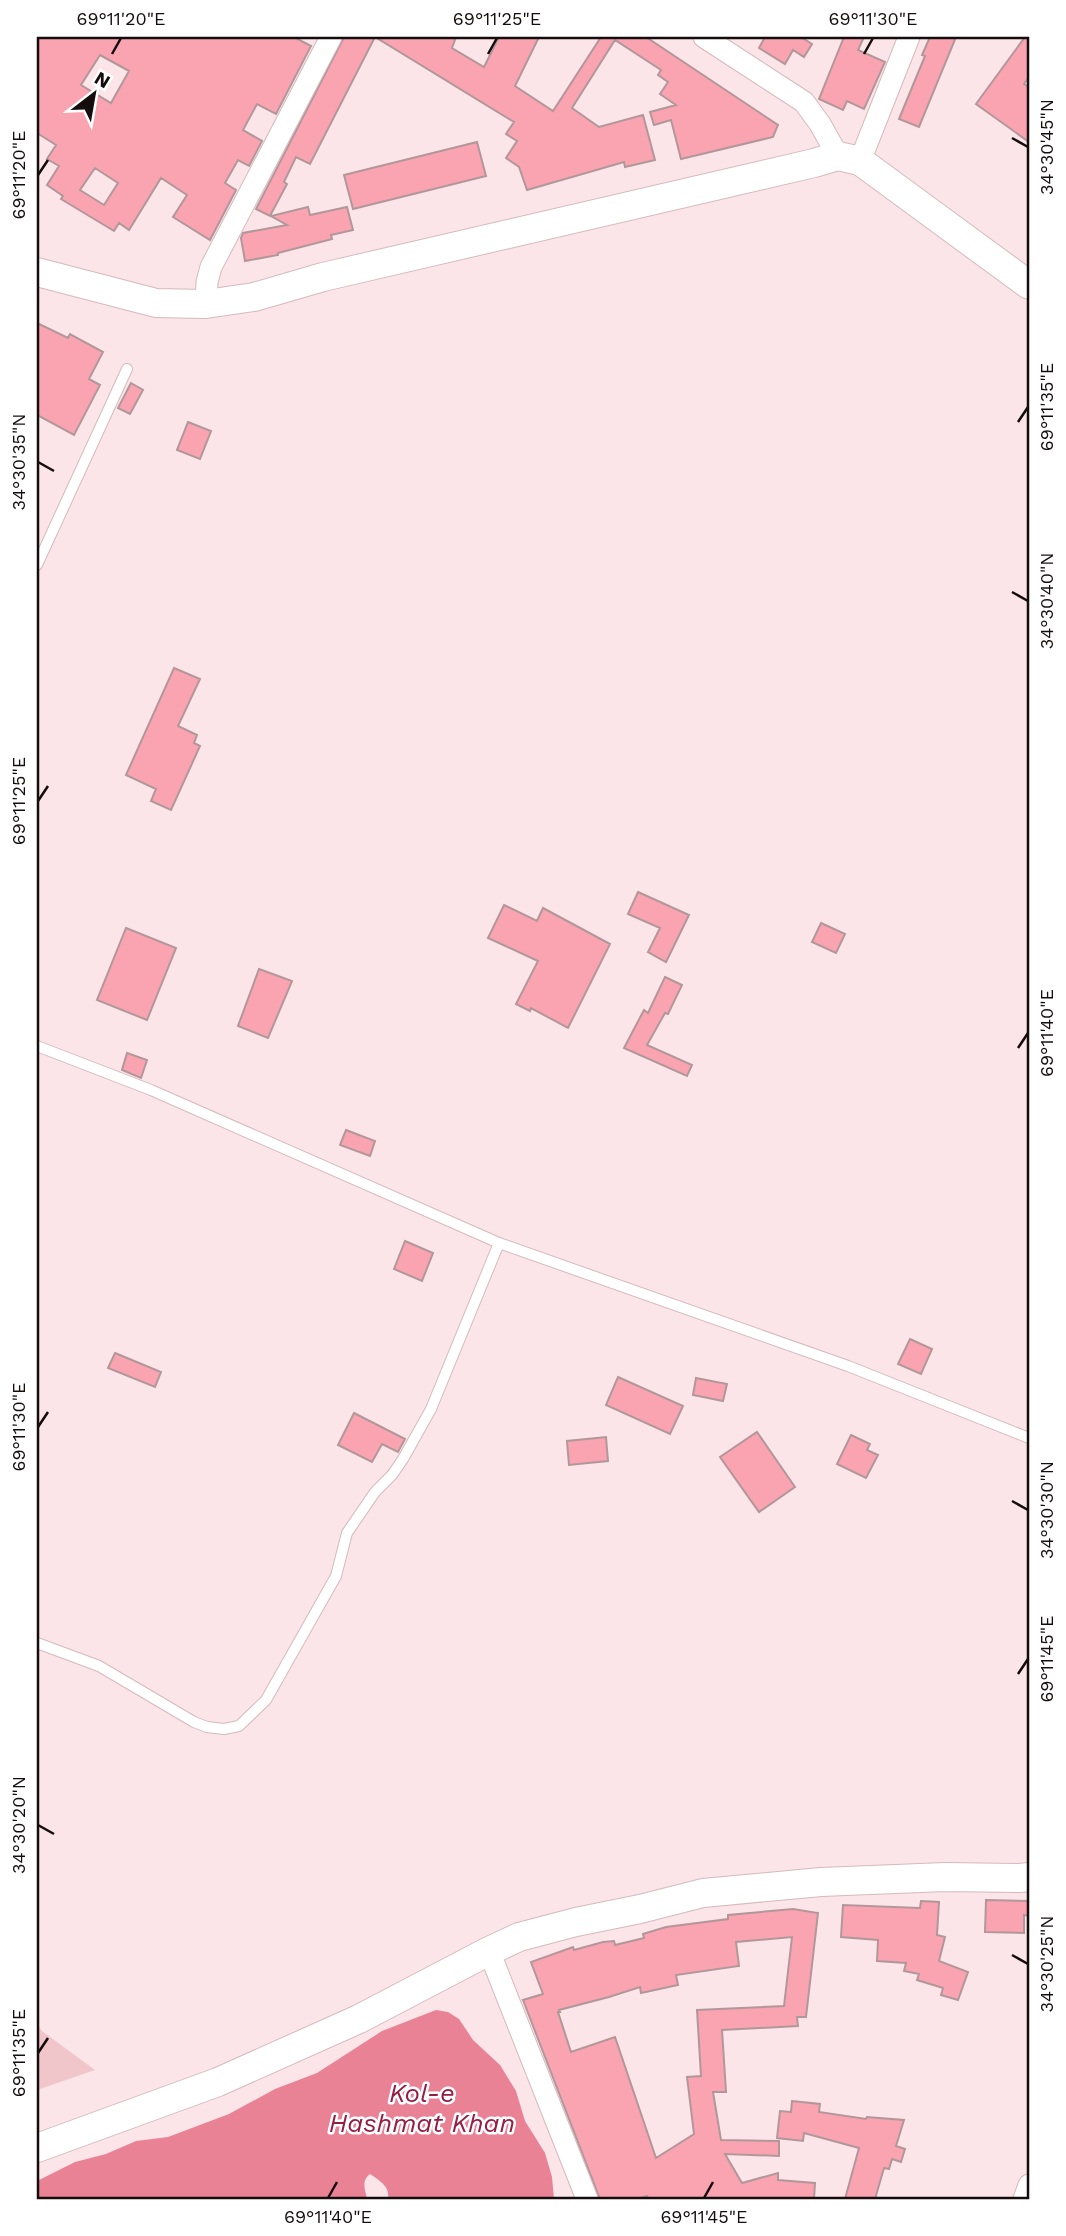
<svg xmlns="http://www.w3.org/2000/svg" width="1066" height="2236" font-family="'Work Sans',sans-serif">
<rect width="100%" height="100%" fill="#fce5e8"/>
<!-- green -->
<path fill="#f1c6cb" d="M37 2024 42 2031 95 2070 37 2090Z"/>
<!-- water -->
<path fill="#ea8295" d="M436 2010 448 2012 459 2019 473 2040 500 2065 516 2091 525 2121 545 2153 552 2177 554 2199H388C390 2186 380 2181 370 2174 361 2181 365 2189 367 2199H37V2181L75 2162 106 2154 136 2141 168 2137 229 2114 275 2089 317 2073 382 2031Z"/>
<!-- building -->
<path fill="#faa4b2" stroke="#b2979a" stroke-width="2" fill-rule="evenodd" d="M37 37H294L311 46 276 114 257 104 243 130 262 141 249 166 238 160 225 183 236 190 210 240 173 217 187 195 161 178 129 230 119 223 114 231 61 199 63 196 47 185 59 166 47 159 56 145 37 133ZM100 55 129 71 111 103 81 85ZM95 168 118 183 104 205 80 190Z
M344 37H456L452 48 484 67 499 37H539L515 86 553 111 601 37H646L778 125 773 137 681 159 671 120 654 125 650 112 676 105 660 94 668 82 658 75 661 70 615 40 572 108 599 127 643 115 655 160 625 167 624 162 527 190 519 167 506 158 517 141 506 134 514 122 375 37 310 164 296 157 284 182 287 184 270 216 256 209Z
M765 37H801L812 44 804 57 793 50 785 64 759 48Z
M844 37H864L858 50 885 62 864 109 847 101 843 110 819 99Z
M930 37H956L919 127 899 119 925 56 922 55Z
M1025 37H1029V77L1024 84 1029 87V142L976 104Z
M477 142 486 176 353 209 344 175Z
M308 207 310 215 347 207 353 230 331 235 332 239 278 253V255L245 261 241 238 243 233 287 225 271 216Z
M37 323 68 338 70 334 103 352 89 379 100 385 74 435 37 415Z
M131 383 143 390 130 414 118 408Z
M188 422 211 431 200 459 177 450Z
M174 668 200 679 178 726 197 735 194 743 200 746 171 810 151 801 156 789 126 775Z
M638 892 689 915 666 962 648 952 660 928 628 914Z
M504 905 537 921 543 908 610 944 568 1028 531 1008 530 1011 516 1004 538 961 488 938Z
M821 923 845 934 836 953 812 942Z
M126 928 176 948 147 1020 97 1000Z
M259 969 292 981 268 1038 238 1026Z
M665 977 682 985 668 1014 665 1013 647 1045 692 1065 687 1076 624 1048 644 1010 648 1013Z
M127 1053 147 1060 141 1078 122 1070Z
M346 1130 375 1141 370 1156 340 1145Z
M405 1241 433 1253 422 1281 394 1269Z
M910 1339 932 1349 921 1374 898 1364Z
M115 1353 161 1372 155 1387 108 1368Z
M618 1377 683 1406 670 1434 606 1405Z
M696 1378 727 1384 723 1401 693 1395Z
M354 1413 405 1439 398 1452 382 1444 372 1462 338 1445Z
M757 1432 795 1487 759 1512 720 1457Z
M851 1435 870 1444 867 1450 878 1455 866 1478 837 1464Z
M606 1437 608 1461 569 1465 567 1441Z
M986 1900 1029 1901V1916L1024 1915V1933L985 1932Z
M921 1901 939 1902 937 1935 945 1937 939 1961 968 1972 958 2000 941 1995 943 1988 917 1980 919 1974 904 1971 906 1963 877 1961 878 1940 841 1937 843 1905 920 1908Z
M793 1909 818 1913 806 2017H797L798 2026 722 2030 726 2092H713L721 2140 779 2141V2156L725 2154 742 2183 778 2173V2180L815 2183 814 2199H649L647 2196 637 2199H600L523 2000 543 1994 531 1962 573 1947 574 1950 603 1942 614 1941 615 1945 644 1938 643 1934 666 1927 728 1919V1915ZM792 1937 784 2006 697 2010 701 2076 687 2077 694 2134 656 2158 615 2037 571 2052 558 2012H560L559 2010 609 1997 640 1987 641 1993 678 1985 676 1975 739 1966 736 1942Z
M792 2101 820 2104 819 2112 866 2119 867 2117 904 2120 896 2146 905 2149 901 2162 892 2159 889 2169 884 2168 875 2199H845L859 2148 804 2133 803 2141 777 2138 780 2111 791 2112Z"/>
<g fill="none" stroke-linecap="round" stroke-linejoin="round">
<defs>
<path id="lane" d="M37 565 127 369
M37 1046 151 1090 499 1243 848 1366 1029 1438
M37 1643 99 1666 194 1722 207 1727 224 1729 239 1726 266 1700 336 1576 347 1533 375 1492 392 1475 403 1459 431 1409 499 1243"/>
<path id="street" d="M704 37 804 102 820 124 838 156
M860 161 909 37
M206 304 207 282 211 267 331 37
M489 1951 587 2199
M1024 2199 1029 2185"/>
<path id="secondary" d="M37 272 156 303 206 304 254 297 323 277 814 163 838 156 860 161 1029 285
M37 2148 218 2082 359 2019 489 1951 519 1937 576 1922 640 1909 703 1893 821 1882 945 1877 1020 1878 1029 1877"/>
</defs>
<!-- lane casing -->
<use href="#lane" stroke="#d5b9bd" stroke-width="12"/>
<!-- street casing -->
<use href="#street" stroke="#d5b9bd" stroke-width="23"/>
<!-- secondary casing -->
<use href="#secondary" stroke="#d5b9bd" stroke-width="30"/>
<!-- lane -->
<use href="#lane" stroke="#fff" stroke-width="10"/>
<!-- street -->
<use href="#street" stroke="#fff" stroke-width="21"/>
<!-- secondary -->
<use href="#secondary" stroke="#fff" stroke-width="28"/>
</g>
<!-- ticks -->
<path fill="none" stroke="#150c0d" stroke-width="2.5" d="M112 54 121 38M488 54 497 38M864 54 873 38M1012 138 1028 147M38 175 48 160M1018 422 1028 407M38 462 54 471M1012 592 1028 601M38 801 48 786M1018 1048 1028 1033M38 1427 48 1412M1012 1501 1028 1510M1018 1674 1028 1659M38 1825 54 1834M1012 1955 1028 1964M38 2053 48 2038M328 2198 337 2182M704 2198 713 2182"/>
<g text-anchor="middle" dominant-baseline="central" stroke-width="5" stroke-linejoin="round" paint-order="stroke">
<!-- water labels -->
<g font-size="26" font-style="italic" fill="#971c41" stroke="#fff">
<text x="422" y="2093">Kol-e<tspan x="422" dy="30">Hashmat Khan</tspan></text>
</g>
</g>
<!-- border -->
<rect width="1066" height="2236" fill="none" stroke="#ffffff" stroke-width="77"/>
<!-- north arrow -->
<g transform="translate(94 94) rotate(31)" stroke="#ffffff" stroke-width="5" paint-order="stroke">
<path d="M0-5L12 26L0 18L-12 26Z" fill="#150c0d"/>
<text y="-10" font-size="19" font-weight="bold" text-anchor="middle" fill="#150c0d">N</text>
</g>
<rect x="38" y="38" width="990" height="2160" fill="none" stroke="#150c0d" stroke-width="2.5"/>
<g font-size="18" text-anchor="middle" fill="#150c0d">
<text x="121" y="25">69°11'20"E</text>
<text x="497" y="25">69°11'25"E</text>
<text x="873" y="25">69°11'30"E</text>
<text transform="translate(1047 147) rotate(-90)" y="6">34°30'45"N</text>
<text transform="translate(19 175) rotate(-90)" y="6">69°11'20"E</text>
<text transform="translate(1047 407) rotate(-90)" y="6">69°11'35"E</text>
<text transform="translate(19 462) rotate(-90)" y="6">34°30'35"N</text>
<text transform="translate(1047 601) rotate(-90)" y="6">34°30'40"N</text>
<text transform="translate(19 801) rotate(-90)" y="6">69°11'25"E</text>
<text transform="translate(1047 1033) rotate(-90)" y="6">69°11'40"E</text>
<text transform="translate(19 1427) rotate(-90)" y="6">69°11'30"E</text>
<text transform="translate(1047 1510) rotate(-90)" y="6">34°30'30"N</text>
<text transform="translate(1047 1659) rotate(-90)" y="6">69°11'45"E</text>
<text transform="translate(19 1825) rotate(-90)" y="6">34°30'20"N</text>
<text transform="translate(1047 1964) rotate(-90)" y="6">34°30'25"N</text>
<text transform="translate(19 2053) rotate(-90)" y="6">69°11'35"E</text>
<text x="328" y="2223">69°11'40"E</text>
<text x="704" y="2223">69°11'45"E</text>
</g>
</svg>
